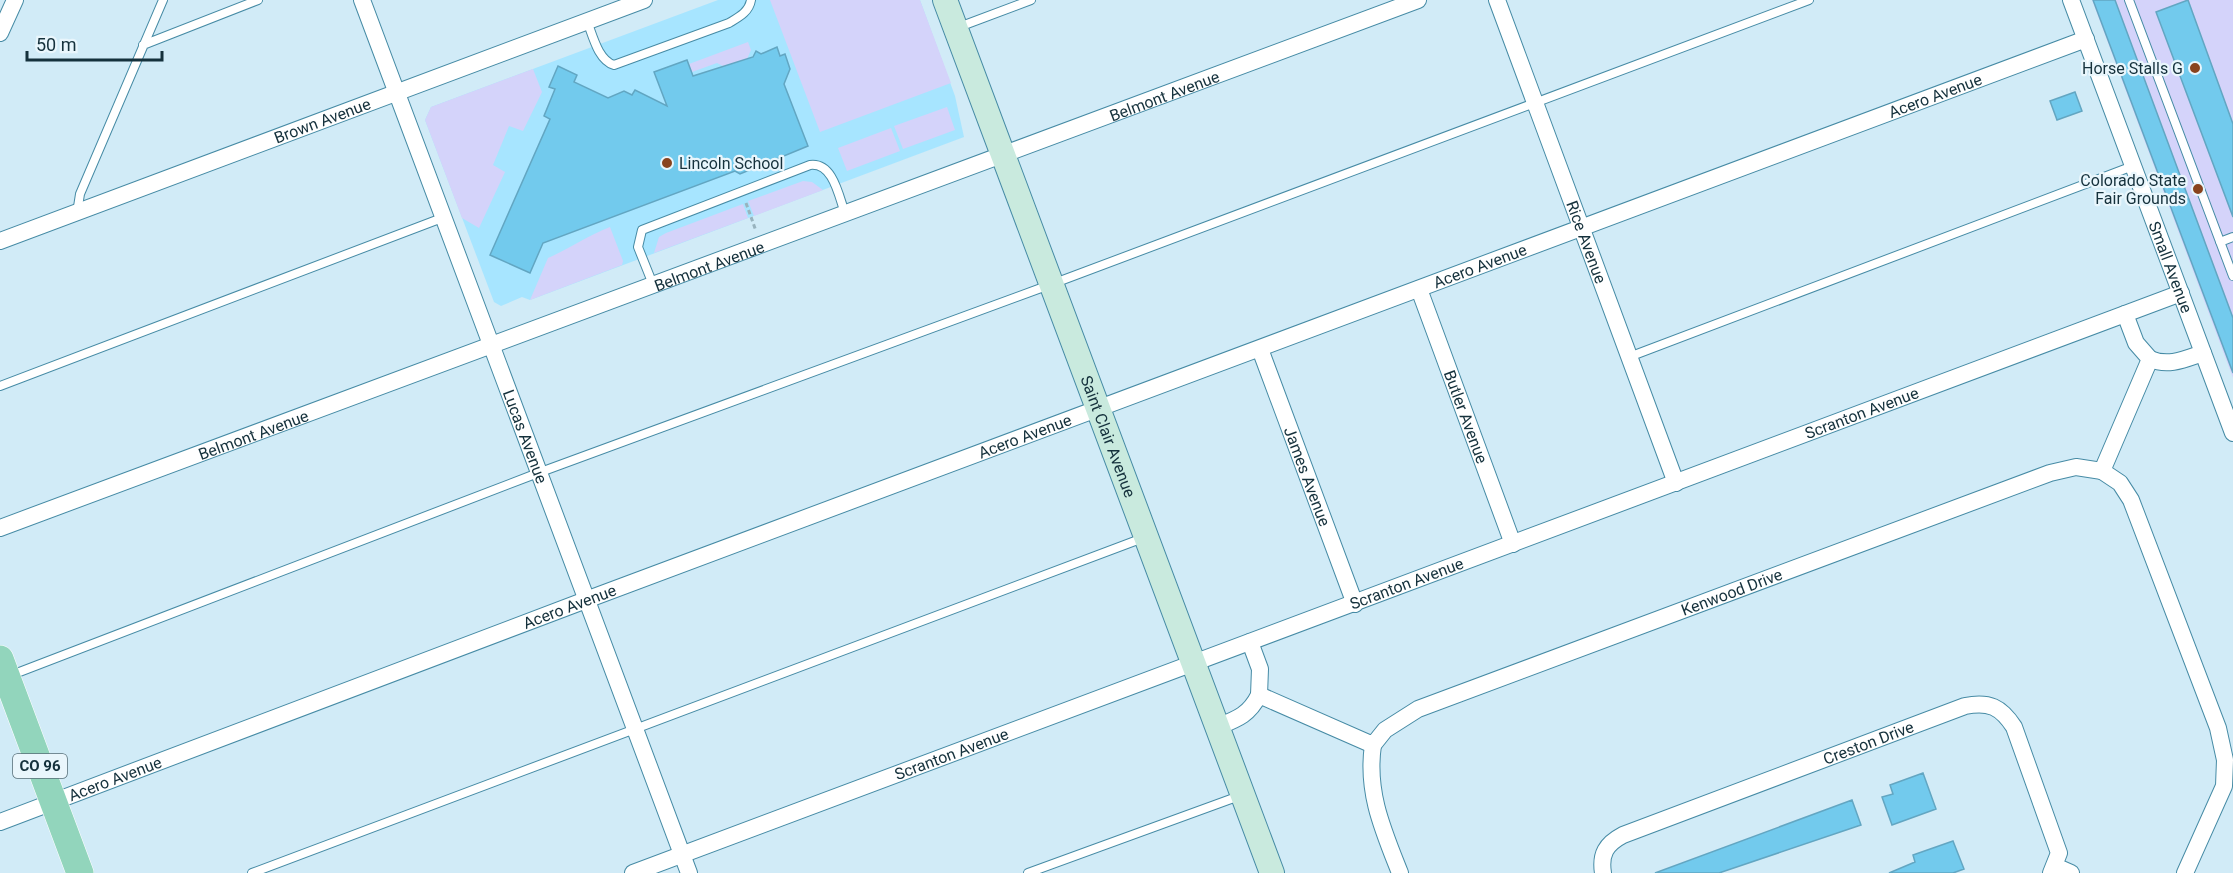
<svg xmlns="http://www.w3.org/2000/svg" width="2233" height="873" font-family="Roboto,sans-serif">
<rect width="100%" height="100%" fill="#d1ebf7"/>
<!-- built -->
<path fill="#a7e5ff" d="M718 0H920L955 96 964 137 530 300 522 297 501 306 494 302 425 120 431 107Z"/>
<!-- green -->
<path fill="#d4d3fa" d="M770 0H920L951 83 820 132Z
M2092 0H2233V378Z
M748 42 751 50 747 59 725 67 717 63 692 72 689 64Z
M533 69 542 92 523 131 509 126 493 165 505 172 479 228 462 218 425 120 431 107Z
M947 107 955 130 903 149 894 126Z
M891 128 900 151 847 171 838 148Z
M803 181 812 182 823 190 754 216 748 201Z
M743 204 748 218 654 253 659 237 666 233Z
M610 227 623 261 622 265 530 300 548 258C571 248 587 236 610 227Z"/>
<!-- building -->
<path fill="#72caed" stroke="#62a6c2" stroke-width="1.5" d="M2093 0H2115L2233 318V373Z
M2188 0 2233 124V217L2156 12Z
M777 47 780 56 785 54 790 69 784 84 808 146 740 174 735 171 543 243 530 273 490 255 550 119 544 116 555 89 549 87 558 66 577 75 574 82 608 98 624 91 632 95 635 90 667 106 654 72 687 60 693 76 753 57 756 51 761 54Z
M2075 92 2082 111 2057 120 2050 101Z
M1923 773 1936 809 1892 825 1882 797 1893 794 1890 785Z
M1852 800 1861 825 1719 873H1655Z
M1953 841 1964 869 1953 873H1889L1915 862 1913 855Z"/>
<g fill="none" stroke-linecap="round" stroke-linejoin="round">
<defs>
<path id="lane" d="M2129 0 2233 276
M587 21C593 36 598 60 614 65L729 23C739 17 749 12 751 0
M959 27 1031 0
M143 45 258 0
M77 213 80 194 163 0
M2220 242 2233 237
M654 287 638 247 642 230 810 165C834 162 839 198 846 216
M1629 357 2133 166
M0 386 442 218
M9 676 538 473 1052 284 1809 0
M252 873 1143 538
M1028 873 1242 795"/>
<g id="street">
<path id="s1" d="M362 0 689 873"/>
<path id="s2" d="M1497 0 1676 483"/>
<path id="s3" d="M2071 0 2233 433"/>
<path d="M0 33 15 0"/>
<path id="s4" d="M0 241 644 0"/>
<path id="s5" d="M1419 289 1513 544"/>
<path d="M2125 314 2136 343 2150 359 2102 471 2120 483 2131 500 2218 728 2225 760 2224 786 2185 873"/>
<path id="s6" d="M1260 349 1355 604"/>
<path d="M2150 359C2169 367 2185 359 2203 353"/>
<path id="s7" d="M0 528C473 354 946 179 1418 0"/>
<path d="M1250 642 1260 669 1259 695"/>
<path id="s8" d="M1217 727C1237 719 1249 715 1259 695L1373 745 1385 730 1418 709 2050 473 2076 467 2102 471"/>
<path d="M1373 745C1366 792 1383 830 1400 873"/>
<path id="s9" d="M0 822 586 600 2086 39"/>
<path d="M2055 866 2071 873"/>
<path id="s10" d="M633 873 2181 293"/>
<path id="s11" d="M1603 873C1600 854 1606 844 1623 835L1965 706C1989 701 2001 707 2014 727L2059 853 2051 873"/>
</g>
<g id="secondary">
<path id="s12" d="M945 0 1272 873"/>
</g>
<path id="primary" d="M0 659 80 873"/>
</defs>
<!-- lane casing -->
<use href="#lane" stroke="#468ba5" stroke-width="10"/>
<!-- street casing -->
<use href="#street" stroke="#468ba5" stroke-width="18"/>
<!-- secondary casing -->
<use href="#secondary" stroke="#468ba5" stroke-width="26"/>
<!-- primary casing -->
<use href="#primary" stroke="#fff" stroke-width="28"/>
<!-- path -->
<path stroke="#98b3be" stroke-width="3" stroke-dasharray="4.5 3" stroke-linecap="butt" d="M746 203 756 231"/>
<!-- lane -->
<use href="#lane" stroke="#fff" stroke-width="8"/>
<!-- street -->
<use href="#street" stroke="#fff" stroke-width="16"/>
<!-- secondary -->
<use href="#secondary" stroke="#c9eade" stroke-width="24"/>
<!-- primary -->
<use href="#primary" stroke="#92d5bc" stroke-width="27"/>
</g>
<!-- markers -->
<g fill="#89431e" stroke="#e9f6fc" stroke-width="2">
<circle cx="2195" cy="68" r="6"/>
<circle cx="667" cy="163" r="6"/>
<circle cx="2198" cy="189" r="6"/>
</g>
<g text-anchor="middle" dominant-baseline="central" stroke-width="4.5" stroke-linejoin="round" paint-order="stroke">
<!-- shield labels -->
<rect fill="#e9f6fc" stroke="#556c76" stroke-width="1.5" x="13" y="754" width="54" height="24" rx="4.5"/>
<g font-size="15" font-weight="bold" fill="#15313c">
<text x="40" y="766">CO 96</text>
</g>
<!-- poi labels -->
<g font-size="16" fill="#15313c" stroke="#e9f6fc" text-anchor="end">
<text x="2183" y="68">Horse Stalls G</text>
<text x="679" y="163" text-anchor="start">Lincoln School</text>
<text x="2186" y="180">Colorado State<tspan x="2186" dy="18">Fair Grounds</tspan></text>
</g>
<!-- street labels -->
<g font-size="16" fill="#15313c" stroke="#e9f6fc">
<text stroke="none"><textPath href="#s9" startOffset="2067">Acero Avenue</textPath></text>
<text stroke="none"><textPath href="#s7" startOffset="1242">Belmont Avenue</textPath></text>
<text stroke="none"><textPath href="#s4" startOffset="344">Brown Avenue</textPath></text>
<text stroke="none"><textPath href="#s2" startOffset="258">Rice Avenue</textPath></text>
<text stroke="none"><textPath href="#s7" startOffset="756">Belmont Avenue</textPath></text>
<text stroke="none"><textPath href="#s9" startOffset="1581">Acero Avenue</textPath></text>
<text stroke="none"><textPath href="#s3" startOffset="285">Small Avenue</textPath></text>
<text stroke="none"><textPath href="#s10" startOffset="1312">Scranton Avenue</textPath></text>
<text stroke="none"><textPath href="#s5" startOffset="136">Butler Avenue</textPath></text>
<text stroke="none"><textPath href="#s7" startOffset="270">Belmont Avenue</textPath></text>
<text stroke="none"><textPath href="#s9" startOffset="1095">Acero Avenue</textPath></text>
<text stroke="none"><textPath href="#s12" startOffset="466">Saint Clair Avenue</textPath></text>
<text stroke="none"><textPath href="#s1" startOffset="466">Lucas Avenue</textPath></text>
<text stroke="none"><textPath href="#s6" startOffset="136">James Avenue</textPath></text>
<text stroke="none"><textPath href="#s10" startOffset="826">Scranton Avenue</textPath></text>
<text stroke="none"><textPath href="#s8" startOffset="572">Kenwood Drive</textPath></text>
<text stroke="none"><textPath href="#s9" startOffset="609">Acero Avenue</textPath></text>
<text stroke="none"><textPath href="#s11" startOffset="309">Creston Drive</textPath></text>
<text stroke="none"><textPath href="#s10" startOffset="340">Scranton Avenue</textPath></text>
<text stroke="none"><textPath href="#s9" startOffset="123">Acero Avenue</textPath></text>
</g>
</g>
<!-- scale -->
<path d="M27 51v9h135v-9" fill="none" stroke="#15313c" stroke-width="3"/>
<text x="36" y="51" font-size="18" fill="#15313c" stroke="#e9f6fc" stroke-width="4.5" paint-order="stroke">50 m</text>
</svg>
